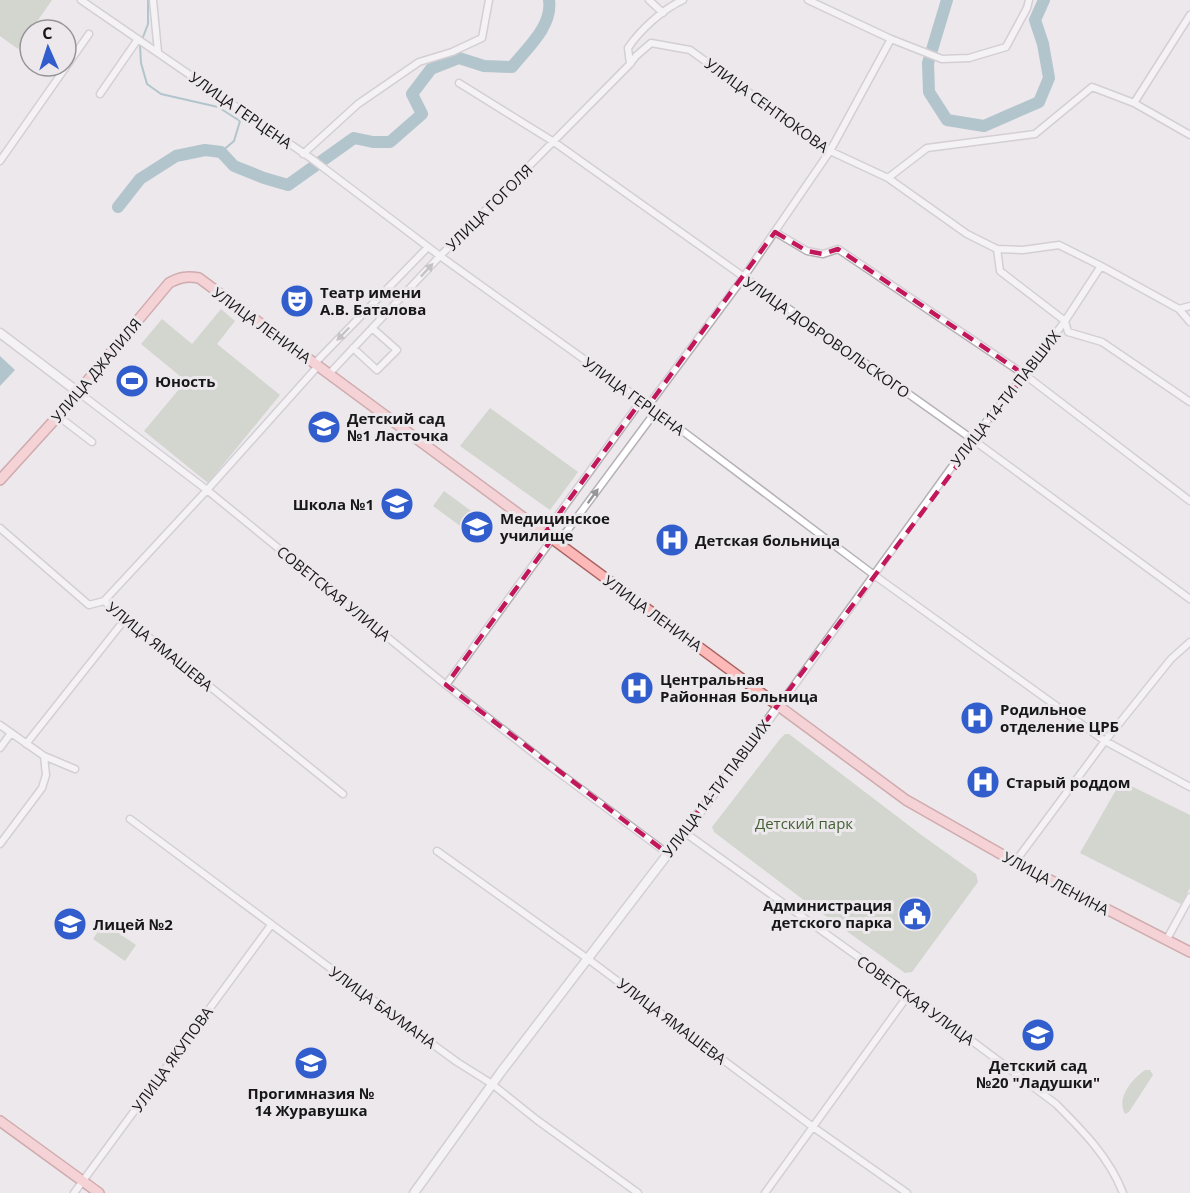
<svg xmlns="http://www.w3.org/2000/svg" width="1190" height="1193" font-family="'Open Sans',sans-serif">
<rect width="100%" height="100%" fill="#ece8ec"/>
<!-- green -->
<path fill="#b1c1aa" d="M0 0H52L18 49 0 36Z
M221 309 235 321 217 344 280 395 208 483 144 431 186 381 141 344 162 319 192 344Z
M490 408 578 472 550 510 460 446Z
M444 491 474 513 463 528 433 506Z
M785 734H789L920 834 976 874 978 882 912 972 905 973 809 904 714 832 712 827 780 739Z
M1121 781 1190 815V888L1181 904 1080 853Z
M104 923 136 945 125 961 93 939Z
M1145 1070H1150L1153 1075 1129 1112 1125 1114C1116 1098 1132 1079 1145 1070Z"/>
<!-- water -->
<path fill="#6d9ba4" d="M0 356 15 370 0 386Z"/>
<g fill="none" stroke-linecap="round" stroke-linejoin="round">
<!-- stream -->
<path stroke="#6d9ba4" stroke-width="2" d="M148 0V24L140 45 141 63 147 84 161 94 218 107 240 121 234 141 221 152"/>
<!-- river -->
<path stroke="#6d9ba4" stroke-width="12" d="M947 0 928 63 929 92 947 120 984 126 1039 102 1049 78 1043 44 1035 20 1044 0
M118 207 140 179 176 156 205 150 221 152 234 166 264 178 288 185 354 138 373 142H390L422 114 412 94 431 69 459 58 484 66 512 67C527 48 553 26 549 0"/>
<defs>
<path id="street" d="M81 0 312 159 440 256 656 411 874 575 1105 741 1190 787
M153 0 158 52
M649 0 663 13
M808 0 891 39 942 59 969 58 1006 47 1027 8 1029 0
M630 64 628 48C640 30 663 9 683 0
M459 83 554 142 972 439 1190 599
M100 94 138 39
M1134 103 1190 15
M303 154 358 104 419 62 452 52 482 38 489 0
M0 161 89 34
M888 178 927 148 1035 134 1092 87 1134 103 1190 135
M775 232 807 251 823 254 838 249 1025 375 1190 501
M997 249 1023 250 1059 245 1101 266 1179 309 1190 322
M1179 309 1190 306
M353 348 377 370 397 350 372 328
M315 363 428 247
M329 374 440 256 630 64 636 56 651 43 690 50 830 151 888 178 967 234 997 249 1000 271 1065 321 1068 332 1102 342 1190 402
M78 392 207 490 446 685 550 766 667 853
M648 406 743 278 830 151 891 39
M58 416 92 442
M0 528 89 605 104 601
M545 533 641 401
M558 543 656 411
M104 601 207 490 318 366
M104 601 343 794
M446 685 552 539
M779 705 793 687 972 439 1025 375 1065 321 1101 266
M0 725 44 756 75 769
M26 744 126 618
M0 748 11 733
M130 819 420 1035 457 1062 492 1084 537 1120 638 1193
M684 832 903 989 1056 1104C1083 1131 1109 1157 1123 1193
M0 844 42 788 46 775 44 756
M437 851 588 959 813 1127 907 1193
M1015 862 1105 741 1171 659 1190 642
M1167 939 1190 897
M74 1193 271 925
M765 1193 909 994"/>
<path id="secondary" d="M0 333 78 392
M414 1193 501 1072 732 770 779 705"/>
<path id="primary" d="M0 480 58 416 169 283C180 277 187 276 199 278L906 800 1015 862 1190 952
M0 1121 99 1193"/>
</defs>
<!-- street casing -->
<use href="#street" stroke="#b5b1b5" stroke-width="9"/>
<!-- secondary casing -->
<use href="#secondary" stroke="#b5b1b5" stroke-width="11"/>
<!-- primary casing -->
<use href="#primary" stroke="#ab6261" stroke-width="12"/>
<!-- street -->
<use href="#street" stroke="#fff" stroke-width="6"/>
<!-- secondary -->
<use href="#secondary" stroke="#fff" stroke-width="8"/>
<!-- primary -->
<use href="#primary" stroke="#fcb9b8" stroke-width="9"/>
</g>
<!-- one-way arrows -->
<defs><path id="oneway-solid" d="M-6-.8H1V-3.2L6.5 0L1 3.2V.8H-6Z" transform="scale(1.5)"/></defs>
<g fill="#979797">
<use href="#oneway-solid" transform="translate(427 270) rotate(-47)"/>
<use href="#oneway-solid" transform="translate(343 334) rotate(134)"/>
<use href="#oneway-solid" transform="translate(593 496) rotate(-54)"/>
</g>
<!-- marked area -->
<path d="M0 0H1190V1193H0ZM775 232 807 251 823 254 838 249 1025 375 667 853 446 685 552 539 545 533 641 401 648 406Z" fill="#ece8ec" fill-opacity=".55" fill-rule="evenodd"/>
<path fill="none" stroke="#c2185b" stroke-width="4.5" stroke-dasharray="12 8" stroke-linejoin="round" d="M775 232 807 251 823 254 838 249 1025 375 667 853 446 685 552 539 545 533 641 401 648 406Z"/>
<!-- icons -->
<defs>
<symbol id="theatre-disc" viewBox="-11 -11 22 22"><circle r="9.5" fill="#315dcd" stroke="#ece8ec"/><path d="M-5-5.5Q0-4 5-5.5V0Q5 5 0 6Q-5 5-5 0ZM-3.3-2.5H-1v1.5H-3.3ZM1-2.5H3.3v1.5H1ZM-2.8 1Q0 5.5 2.8 1Z" fill="#fff"/></symbol>
<symbol id="stadium-disc" viewBox="-11 -11 22 22"><circle r="9.5" fill="#315dcd" stroke="#ece8ec"/><path d="M0-5a6.5 5 0 1 0 0 10a6.5 5 0 1 0 0-10ZM-3.5-1.8h7v3.6h-7Z" fill="#fff"/></symbol>
<symbol id="school-disc" viewBox="-11 -11 22 22"><circle r="9.5" fill="#315dcd" stroke="#ece8ec"/><path d="M0-5L7-2L0 1L-7-2ZM-4 1L0 2.5L4 1V4Q0 6-4 4Z" fill="#fff"/></symbol>
<symbol id="university-disc" viewBox="-11 -11 22 22"><circle r="9.5" fill="#315dcd" stroke="#ece8ec"/><path d="M0-5L7-2L0 1L-7-2ZM-4 1L0 2.5L4 1V4Q0 6-4 4Z" fill="#fff"/></symbol>
<symbol id="hospital-disc" viewBox="-11 -11 22 22"><circle r="9.5" fill="#315dcd" stroke="#ece8ec"/><path d="M-5-5h3v3.5h4V-5h3V5h-3V1.5h-4V5h-3Z" fill="#fff"/></symbol>
<symbol id="civic-disc" viewBox="-11 -11 22 22"><circle r="9.5" fill="#315dcd" stroke="#ece8ec"/><path d="M-.6-6.5H3V-4.5H.6V-3L4-1V1h2V6H-6V1h2V-1L-.6-3ZM-1.2 2.5V6h2.4V2.5Z" fill="#fff"/></symbol>
</defs>
<g fill-rule="evenodd">
<use href="#theatre-disc" x="278" y="282" width="38" height="38"/>
<use href="#stadium-disc" x="113" y="362" width="38" height="38"/>
<use href="#school-disc" x="305" y="408" width="38" height="38"/>
<use href="#school-disc" x="378" y="485" width="38" height="38"/>
<use href="#university-disc" x="458" y="508" width="38" height="38"/>
<use href="#hospital-disc" x="653" y="521" width="38" height="38"/>
<use href="#hospital-disc" x="618" y="669" width="38" height="38"/>
<use href="#hospital-disc" x="958" y="699" width="38" height="38"/>
<use href="#hospital-disc" x="964" y="763" width="38" height="38"/>
<use href="#civic-disc" x="896" y="895" width="38" height="38"/>
<use href="#school-disc" x="51" y="905" width="38" height="38"/>
<use href="#school-disc" x="1019" y="1016" width="38" height="38"/>
<use href="#school-disc" x="292" y="1044" width="38" height="38"/>
</g>
<g text-anchor="middle" dominant-baseline="central" stroke-width="6" stroke-linejoin="round" paint-order="stroke">
<!-- street labels -->
<g font-size="15" fill="#181718" stroke="#ece8ec">
<text transform="translate(767 105) rotate(36)">УЛИЦА СЕНТЮКОВА</text>
<text transform="translate(241 110) rotate(35)">УЛИЦА ГЕРЦЕНА</text>
<text transform="translate(489 207) rotate(-45)">УЛИЦА ГОГОЛЯ</text>
<text transform="translate(262 325) rotate(36)">УЛИЦА ЛЕНИНА</text>
<text transform="translate(827 337) rotate(35)">УЛИЦА ДОБРОВОЛЬСКОГО</text>
<text transform="translate(96 370) rotate(-50)">УЛИЦА ДЖАЛИЛЯ</text>
<text transform="translate(634 396) rotate(36)">УЛИЦА ГЕРЦЕНА</text>
<text transform="translate(1005 398) rotate(-52)">УЛИЦА 14-ТИ ПАВШИХ</text>
<text transform="translate(334 593) rotate(39)">СОВЕТСКАЯ УЛИЦА</text>
<text transform="translate(653 613) rotate(36)">УЛИЦА ЛЕНИНА</text>
<text transform="translate(160 646) rotate(39)">УЛИЦА ЯМАШЕВА</text>
<text transform="translate(716 788) rotate(-53)">УЛИЦА 14-ТИ ПАВШИХ</text>
<text transform="translate(1056 883) rotate(28)">УЛИЦА ЛЕНИНА</text>
<text transform="translate(916 1000) rotate(36)">СОВЕТСКАЯ УЛИЦА</text>
<text transform="translate(383 1007) rotate(36)">УЛИЦА БАУМАНА</text>
<text transform="translate(672 1021) rotate(37)">УЛИЦА ЯМАШЕВА</text>
<text transform="translate(172 1059) rotate(-54)">УЛИЦА ЯКУПОВА</text>
</g>
<!-- poi labels -->
<g font-size="15" font-weight="bold" fill="#181718" stroke="#ece8ec" text-anchor="start">
<text x="320" y="292">Театр имени<tspan x="320" dy="17">А.В. Баталова</tspan></text>
<text x="155" y="381">Юность</text>
<text x="347" y="418">Детский сад<tspan x="347" dy="17">№1 Ласточка</tspan></text>
<text x="374" y="504" text-anchor="end">Школа №1</text>
<text x="500" y="518">Медицинское<tspan x="500" dy="17">училище</tspan></text>
<text x="695" y="540">Детская больница</text>
<text x="660" y="679">Центральная<tspan x="660" dy="17">Районная Больница</tspan></text>
<text x="1000" y="709">Родильное<tspan x="1000" dy="17">отделение ЦРБ</tspan></text>
<text x="1006" y="782">Старый роддом</text>
<text x="892" y="905" text-anchor="end">Администрация<tspan x="892" dy="17">детского парка</tspan></text>
<text x="93" y="924">Лицей №2</text>
<text x="1038" y="1065" text-anchor="middle">Детский сад<tspan x="1038" dy="17">№20 "Ладушки"</tspan></text>
<text x="311" y="1093" text-anchor="middle">Прогимназия №<tspan x="311" dy="17">14 Журавушка</tspan></text>
</g>
<!-- park labels -->
<g font-size="15" fill="#426132" stroke="#ece8ec">
<text x="804" y="823">Детский парк</text>
</g>
</g>
<!-- north arrow -->
<g transform="translate(48 48) rotate(357)"><circle r="28" fill="#ece8ec" stroke="#979497" stroke-width="1.5"/>
<path d="M0-4.5L10 22L0 15L-10 22Z" fill="#315dcd"/>
<text y="-9" font-size="16" font-weight="bold" text-anchor="middle" fill="#181718">С</text>
</g>
</svg>
